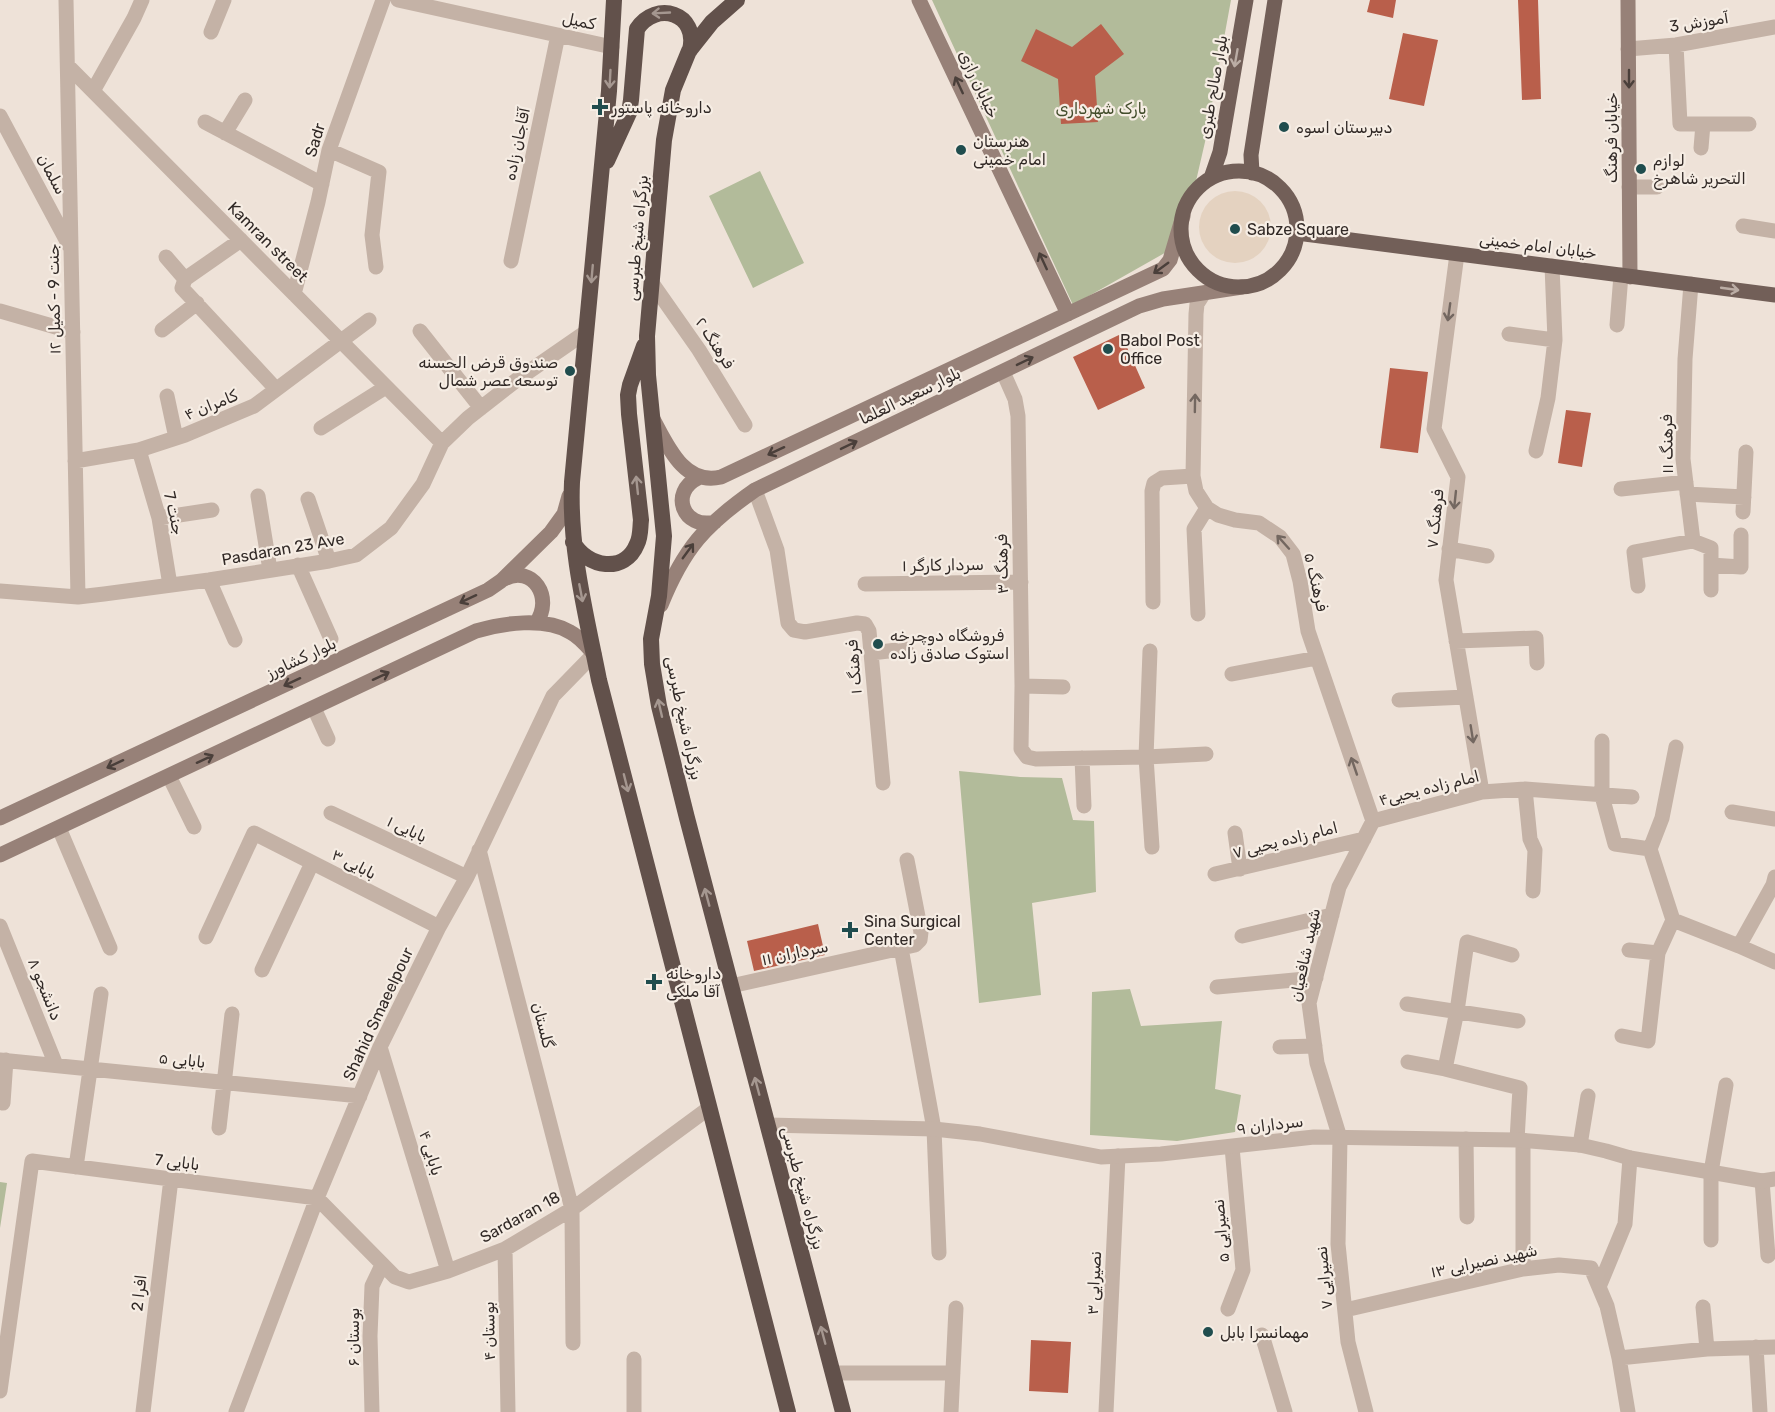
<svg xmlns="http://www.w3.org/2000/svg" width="1775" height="1412" font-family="Rubik,Vazirmatn,sans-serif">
<rect width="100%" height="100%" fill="#eee2d8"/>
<!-- green -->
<path fill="#b2bb9a" d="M932 0H1231L1205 142 1193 194 1181 228 1177 246 1073 305Z
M760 171 804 263 753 288 709 196Z
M959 771 1020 777 1062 778 1073 820 1094 821 1096 892 1032 903 1041 995 979 1003Z
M1130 989 1141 1026 1222 1021 1215 1089 1241 1095 1235 1132 1177 1141 1090 1135 1092 992Z
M0 1182 7 1183 0 1228Z"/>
<!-- plaza -->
<path fill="#e4d2c0" d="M1199 227a36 36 0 1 1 72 0a36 36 0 1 1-72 0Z"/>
<!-- building -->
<path fill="#b95f4b" d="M1370 0H1396L1393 18 1367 12Z
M1518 0H1538L1541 99 1522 100Z
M1101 24 1124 54 1095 76 1098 122 1061 124 1058 79 1021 61 1036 29 1072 47Z
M1403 33 1438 40 1424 106 1389 99Z
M1121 334 1145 388 1098 410 1073 357Z
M1390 368 1428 372 1418 453 1380 448Z
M1566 410 1591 413 1582 467 1558 463Z
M818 924 825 955 754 971 747 941Z
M1031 1340 1071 1342 1068 1393 1029 1391Z"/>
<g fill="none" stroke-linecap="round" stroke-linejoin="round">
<!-- minor -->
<path stroke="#c4b2a6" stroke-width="15" d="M66 0 78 597
M398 0 612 47
M211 32 224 0
M1676 45 1680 124H1749
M1628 49 1676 45 1775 27
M68 66 442 443
M93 91 134 18 142 0
M0 116 70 247
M205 122 322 184
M225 133 245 100
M1701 148 1703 124
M329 150 379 172 372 235 376 267
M1629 187H1657
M1743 226 1775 231
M241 240 185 279 182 288 276 389
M1457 254 1434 429 1458 477 1446 580 1482 792
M166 257 185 279
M511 261 558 35
M652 283 699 350 745 425
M1691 284 1685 359 1683 459 1693 541 1711 548V590
M1204 293 1197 304 1196 314 1193 476 1196 491 1207 508 1218 515 1235 520 1259 523 1280 537 1293 554 1300 581 1308 631 1373 821
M294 294 318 202 329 150 383 0
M0 311 73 332
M1617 325 1621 275
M162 330 197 303
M420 331 481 408
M1509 334 1555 340
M1003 372 1015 399 1018 416 1022 686 1021 749 1027 757 1036 759 1146 757 1206 754
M167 396 176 438
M321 428 386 387
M139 450 159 518 170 585
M1536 451 1548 398 1555 340 1552 266
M75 461 139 450 185 435 254 406 369 320
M1621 489 1686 482
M755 490 777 550 788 623 794 630 805 632 857 623 865 624 869 631 883 783
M1687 494 1744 497
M258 496 270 570
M308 499 329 561
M1743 512 1746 452
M159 518 212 510
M1449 549 1487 556
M298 565 331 639
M1711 565 1741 567V535
M209 580 235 640
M865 584 1021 582
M1638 586 1634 552 1693 541
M0 591 78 597 104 594 209 580 329 561 356 555 391 528 423 484 442 443 468 418 518 379 586 332
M1153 602 1152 491 1154 483 1162 478 1193 476
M1198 614 1194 529 1207 508
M1456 641 1536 638 1537 663
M1150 651 1146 757 1152 847
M871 653 906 649
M1232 674 1317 658
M1022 686 1063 687
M1399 700 1466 697
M314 708 328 739
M1602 741V796L1615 844 1650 849
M1082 758 1084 806
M169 776 194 827
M1525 789 1530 839 1535 850 1533 891
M1732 812 1775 819
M331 813 467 877
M1373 821 1482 792 1525 789 1632 797
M59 828 110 948
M1235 833 1240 869
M479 850 572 1209 573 1343
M1215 874 1364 839
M1673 920 1739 946 1775 962
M0 926 56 1065
M1242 936 1332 915
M206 937 254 833 439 927
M1739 946 1773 885 1775 877
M901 948 934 1129 939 1253
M1629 950 1658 953 1673 920 1650 849 1662 818 1676 747
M262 970 312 863
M731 986 915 945 920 940 921 932 907 860
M1217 987 1316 978
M1407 1004 1518 1021
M1622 1036 1648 1041 1658 953
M380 1047 448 1271
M1280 1047 1315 1046
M0 1060 360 1096
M1408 1062 1445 1069 1520 1088 1517 1140
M1445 1069 1457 1011 1467 942 1512 955
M3 1103 6 1060
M219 1128 232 1014
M1466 1139 1467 1217
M1580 1145 1588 1096
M76 1167 101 994
M1762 1181 1768 1256
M1711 1240V1172L1726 1085
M505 1249 508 1412
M1523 1269V1140
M1599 1287 1625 1224 1630 1158
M1703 1307 1707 1349
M1228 1309 1243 1270 1232 1147
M1345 1310 1523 1269 1559 1265 1591 1268 1607 1306 1619 1358 1628 1412
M1262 1335 1285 1412
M1756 1347 1760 1412
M1619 1358 1707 1349 1775 1347
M833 1373H953
M0 1391 32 1161 317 1198 395 1277 409 1282 448 1271 505 1249 572 1209 709 1108
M143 1412 171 1179
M236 1412 317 1198 380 1047 439 927 467 877 553 696 594 654
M372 1412 370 1336 372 1286 382 1265
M634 1412V1359
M951 1412 956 1308
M1106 1412 1118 1156
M1366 1412 1348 1342 1338 1244 1340 1138 1317 1063 1309 1003 1339 887 1373 821"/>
<!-- tertiary -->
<path stroke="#c4b2a6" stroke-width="15" d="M768 1125 934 1129 980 1134 1101 1157 1161 1154 1314 1137 1517 1140 1580 1145 1606 1151 1630 1158 1762 1181 1775 1179"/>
<!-- secondary -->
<path stroke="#978178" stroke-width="15" d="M919 0 1068 314
M1628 0 1630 277
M653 419C667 445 684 486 721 477L1163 269 1170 260 1183 216
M698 478C669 492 683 530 715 522
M504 579C533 564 554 598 536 623
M661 605C684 548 705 525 755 490L1139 306 1163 299 1242 287
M0 818 488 590 501 581 551 532 564 514 569 496
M0 855 476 631C503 623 545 617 570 632 580 637 587 646 594 654"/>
<!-- primary -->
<path stroke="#725f58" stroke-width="15" d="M1181 229a58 58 0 1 1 116 0a58 58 0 1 1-116 0Z
M1252 173 1251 155 1275 0
M1211 178 1220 152 1246 0
M1297 233 1775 295"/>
<!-- trunk -->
<path stroke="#62514b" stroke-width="16" d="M614 0 609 91 572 482C569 549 586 614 599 680L788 1412
M737 0 712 22 689 51 673 90 664 140 647 336 648 375 664 536 659 596 651 639 652 664 659 706 687 818 843 1412
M607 161 629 113 631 100 637 29C656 0 699 13 690 50
M573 542C587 568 625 574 637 544 641 536 640 528 641 520L629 414 628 395 630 385 644 346"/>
</g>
<!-- one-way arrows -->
<defs><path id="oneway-shaft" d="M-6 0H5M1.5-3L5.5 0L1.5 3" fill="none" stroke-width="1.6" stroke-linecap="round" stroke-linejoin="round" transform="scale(1.5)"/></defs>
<g stroke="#a59790">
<use href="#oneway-shaft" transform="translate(661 13) rotate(177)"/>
<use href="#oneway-shaft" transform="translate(610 79) rotate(93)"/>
<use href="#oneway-shaft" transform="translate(592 274) rotate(95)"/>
<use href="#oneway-shaft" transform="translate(637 485) rotate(-96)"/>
<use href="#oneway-shaft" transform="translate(581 593) rotate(79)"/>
<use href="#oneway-shaft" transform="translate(660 708) rotate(-103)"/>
<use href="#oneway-shaft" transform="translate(626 783) rotate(76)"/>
<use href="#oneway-shaft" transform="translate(707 897) rotate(-105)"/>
<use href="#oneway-shaft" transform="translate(757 1086) rotate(-105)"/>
<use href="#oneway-shaft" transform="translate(823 1335) rotate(-105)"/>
</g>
<g stroke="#bbada5">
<use href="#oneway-shaft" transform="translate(1236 58) rotate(100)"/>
<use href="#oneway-shaft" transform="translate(1730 289) rotate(8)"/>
</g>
<g stroke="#4a3f3a">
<use href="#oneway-shaft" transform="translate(1629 79) rotate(90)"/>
<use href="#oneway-shaft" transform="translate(959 85) rotate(-115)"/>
<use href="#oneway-shaft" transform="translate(1043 261) rotate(-115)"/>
<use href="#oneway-shaft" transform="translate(1161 268) rotate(144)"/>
<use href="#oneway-shaft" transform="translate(1025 361) rotate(-26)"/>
<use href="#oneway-shaft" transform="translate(849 445) rotate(-26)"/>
<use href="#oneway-shaft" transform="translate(776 451) rotate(155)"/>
<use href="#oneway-shaft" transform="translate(688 551) rotate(-54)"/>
<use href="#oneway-shaft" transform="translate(468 599) rotate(155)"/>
<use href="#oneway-shaft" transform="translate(381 676) rotate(-25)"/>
<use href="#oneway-shaft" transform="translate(292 682) rotate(155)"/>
<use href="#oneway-shaft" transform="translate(205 759) rotate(-25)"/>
<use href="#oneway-shaft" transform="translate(115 764) rotate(155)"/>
</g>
<g stroke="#736760">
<use href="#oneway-shaft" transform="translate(1449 312) rotate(98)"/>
<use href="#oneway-shaft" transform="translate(1195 403) rotate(-89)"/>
<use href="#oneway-shaft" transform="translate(1455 500) rotate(96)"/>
<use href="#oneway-shaft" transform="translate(1283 542) rotate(-132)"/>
<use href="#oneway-shaft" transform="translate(1472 734) rotate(81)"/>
<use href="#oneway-shaft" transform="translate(1354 766) rotate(-109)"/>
</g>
<!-- markers -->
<g fill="#204d4e" stroke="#f6ede4" stroke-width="2">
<path d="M597 98h6v6h6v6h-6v6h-6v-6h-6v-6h6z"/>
<circle cx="1284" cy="127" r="6"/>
<circle cx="961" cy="150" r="6"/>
<circle cx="1641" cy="169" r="6"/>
<circle cx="1235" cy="229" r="6"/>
<circle cx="1108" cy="349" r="6"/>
<circle cx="570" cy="371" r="6"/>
<circle cx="878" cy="644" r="6"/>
<path d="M847 921h6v6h6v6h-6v6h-6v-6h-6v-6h6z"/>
<path d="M651 973h6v6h6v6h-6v6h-6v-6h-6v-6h6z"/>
<circle cx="1208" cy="1332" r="6"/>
</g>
<g text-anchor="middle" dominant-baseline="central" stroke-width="4.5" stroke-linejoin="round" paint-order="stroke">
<!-- street labels -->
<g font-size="16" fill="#312926" stroke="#f6ede4">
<text transform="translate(579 21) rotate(12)">کمیل</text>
<text transform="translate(1699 22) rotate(-9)">آموزش 3</text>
<text transform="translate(979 84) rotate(65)">خیابان رازی</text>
<text transform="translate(1213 87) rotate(-80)">بلوار صالح طبری</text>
<text transform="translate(1611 138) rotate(-90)">خیابان فرهنگ</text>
<text transform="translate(315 140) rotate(-73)">Sadr</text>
<text transform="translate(517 144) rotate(-78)">آقاجان زاده</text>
<text transform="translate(52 174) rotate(62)">سلمان</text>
<text transform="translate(637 238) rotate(-85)">بزرگراه شیخ طبرسی</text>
<text transform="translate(268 242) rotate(45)">Kamran street</text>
<text transform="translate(1538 246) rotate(7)">خیابان امام خمینی</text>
<text transform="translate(54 299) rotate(-91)">جنت 9 - کمیل ۱۲</text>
<text transform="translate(715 343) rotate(57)">فرهنگ ۲</text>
<text transform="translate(910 396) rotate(-26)">بلوار سعید العلما</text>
<text transform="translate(211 405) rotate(-22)">کامران ۴</text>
<text transform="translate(1667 444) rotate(-91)">فرهنگ ۱۱</text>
<text transform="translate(174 513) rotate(77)">جنت 7</text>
<text transform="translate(1435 519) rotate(-84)">فرهنگ ۷</text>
<text transform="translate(283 549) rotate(-10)">Pasdaran 23 Ave</text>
<text transform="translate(1002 564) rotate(-91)">فرهنگ ۳</text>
<text transform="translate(943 565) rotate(-1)">سردار کارگر ۱</text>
<text transform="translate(1316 582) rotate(77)">فرهنگ ۵</text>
<text transform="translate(301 658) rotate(-25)">بلوار کشاورز</text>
<text transform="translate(854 667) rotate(-95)">فرهنگ ۱</text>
<text transform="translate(684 718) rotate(78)">بزرگراه شیخ طبرسی</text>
<text transform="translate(1429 788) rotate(-14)">امام زاده یحیی۴</text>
<text transform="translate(407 829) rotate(25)">بابایی ۱</text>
<text transform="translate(1285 840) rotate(-14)">امام زاده یحیی ۷</text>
<text transform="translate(354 864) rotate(27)">بابایی ۳</text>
<text transform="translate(795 953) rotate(-12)">سرداران ۱۱</text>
<text transform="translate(1305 955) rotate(-78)">شهید شافعیان</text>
<text transform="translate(45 989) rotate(68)">دانشجو ۸</text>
<text transform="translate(378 1014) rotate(-65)">Shahid Smaeelpour</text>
<text transform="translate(543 1025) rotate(75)">گلستان</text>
<text transform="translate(182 1060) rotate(6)">بابایی ۵</text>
<text transform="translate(1270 1125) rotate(-7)">سرداران ۹</text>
<text transform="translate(431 1153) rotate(73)">بابایی ۴</text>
<text transform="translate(177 1162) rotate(7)">بابایی 7</text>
<text transform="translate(803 1188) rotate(75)">بزرگراه شیخ طبرسی</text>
<text transform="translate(520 1217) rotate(-29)">Sardaran 18</text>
<text transform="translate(1221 1231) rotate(-95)">نصیرایی ۵</text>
<text transform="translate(1484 1261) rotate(-12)">شهید نصیرایی ۱۳</text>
<text transform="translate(1324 1278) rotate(-95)">نصیرایی ۷</text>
<text transform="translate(1094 1283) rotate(-87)">نصیرایی ۳</text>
<text transform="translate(139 1293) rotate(-83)">افرا 2</text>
<text transform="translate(489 1331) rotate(-91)">بوستان ۴</text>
<text transform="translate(353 1337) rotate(-90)">بوستان ۶</text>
</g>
<!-- poi labels -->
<g font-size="16" fill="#312926" stroke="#f6ede4" text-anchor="start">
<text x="612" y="107">داروخانه پاستور</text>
<text x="1296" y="127">دبیرستان اسوه</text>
<text x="973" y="141">هنرستان<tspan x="973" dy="18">امام خمینی</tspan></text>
<text x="1653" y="160">لوازم<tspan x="1653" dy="18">التحریر شاهرخ</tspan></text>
<text x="1247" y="229">Sabze Square</text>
<text x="1120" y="340">Babol Post<tspan x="1120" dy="18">Office</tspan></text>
<text x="558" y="362" text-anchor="end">صندوق قرض الحسنه<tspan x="558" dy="18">توسعه عصر شمال</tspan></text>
<text x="890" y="635">فروشگاه دوچرخه<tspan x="890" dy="18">استوک صادق زاده</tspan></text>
<text x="864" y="921">Sina Surgical<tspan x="864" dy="18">Center</tspan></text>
<text x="666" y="973">داروخانه<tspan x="666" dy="18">آقا ملکی</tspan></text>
<text x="1220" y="1332">مهمانسرا بابل</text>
</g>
<!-- park labels -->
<g font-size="16" fill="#434d2c" stroke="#f6ede4">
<text x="1101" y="108">پارک شهرداری</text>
</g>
</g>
</svg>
